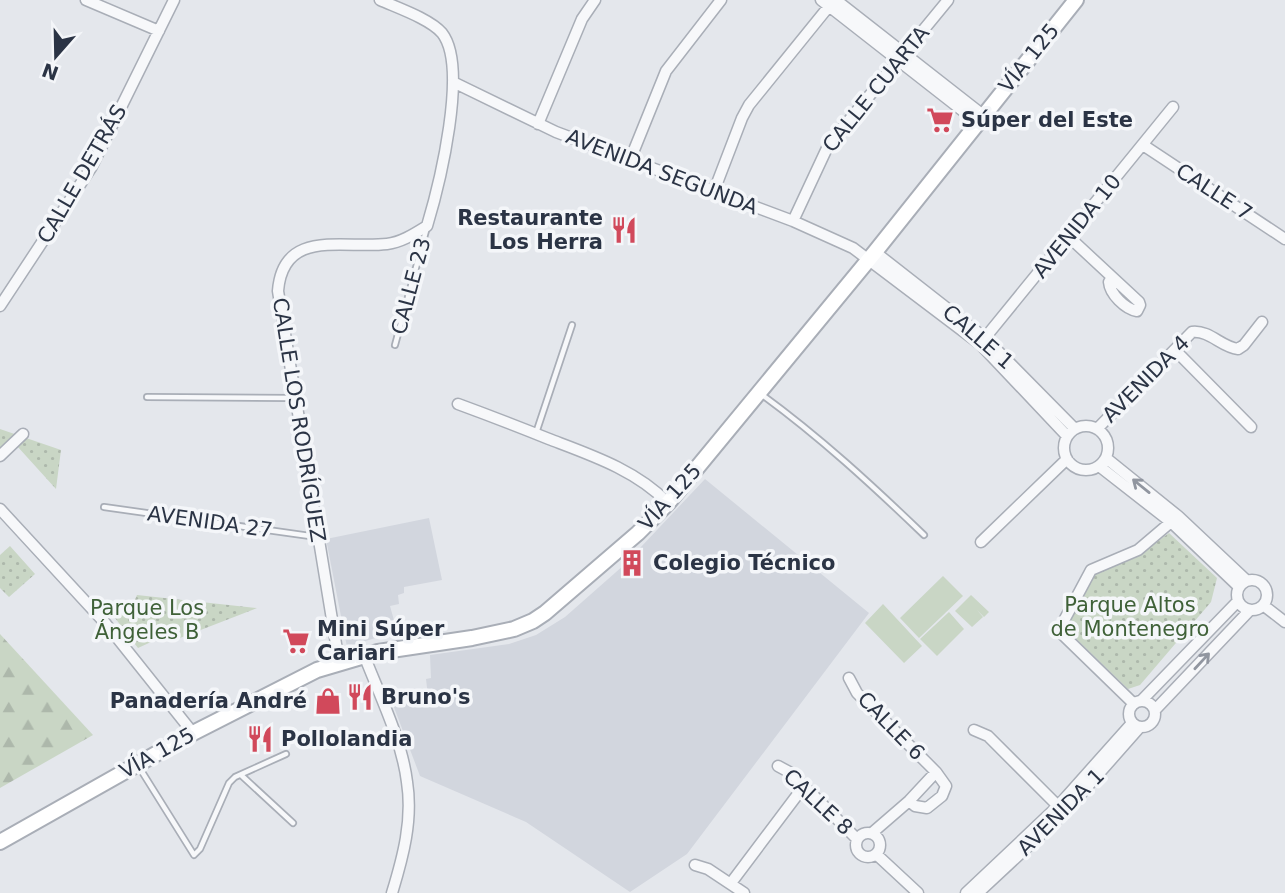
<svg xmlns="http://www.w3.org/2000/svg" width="1285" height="893" font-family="'DejaVu Sans',sans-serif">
<defs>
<pattern id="grass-dots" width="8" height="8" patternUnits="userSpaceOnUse" patternTransform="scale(1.75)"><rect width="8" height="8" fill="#c9d6c5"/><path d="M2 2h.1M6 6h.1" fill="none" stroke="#adb8ab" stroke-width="1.8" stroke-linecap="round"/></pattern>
<pattern id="forest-firs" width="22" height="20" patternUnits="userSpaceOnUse" patternTransform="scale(1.75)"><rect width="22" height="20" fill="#c9d6c5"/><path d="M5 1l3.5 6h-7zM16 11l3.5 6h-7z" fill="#adb8ab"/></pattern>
</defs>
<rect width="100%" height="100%" fill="#e4e7ec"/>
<!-- built -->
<path fill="#d2d6de" d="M705 479 869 613 687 854 630 892 526 822 420 776 392 702 428 696 426 679 431 678 430 655 509 644 536 635 565 617 624 565Z
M429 518 442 580 404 587V593L398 595 399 604 390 606 397 631 347 647 326 539Z"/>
<!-- grass -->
<path fill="url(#grass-dots)" d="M0 429 61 450 56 489 17 446 0 449Z
M1169 533 1217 578 1211 602 1140 685 1128 689 1065 628 1094 574 1135 558Z
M10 546 35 574 9 597 0 588V555Z
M137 595 257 608 180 638 175 631 138 648 102 601 134 602Z"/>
<!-- forest -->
<path fill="url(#forest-firs)" d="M0 634 93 735 0 788Z"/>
<!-- pitch -->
<path fill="#c9d6c5" d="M943 576 963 596 919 638 900 618Z
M971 595 989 612 984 617 977 610 983 617 972 627 955 611Z
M883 604 922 646 904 663 865 623Z
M949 612 964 629 937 656 920 639Z"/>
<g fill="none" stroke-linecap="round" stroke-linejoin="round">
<defs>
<path id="lane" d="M395 345 427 227
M761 394C820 437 872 485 924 535
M147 397 293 398
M536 433 572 325
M104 507 317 537
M139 767 194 855 200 849 229 783 235 777 286 754
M241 775 293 823"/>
<path id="street" d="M86 0 159 31
M821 0 977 122
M836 0 983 115
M455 83 556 132 793 221 853 248 980 344 1067 436
M538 124 582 19 595 0
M1143 145 1285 239
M630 160 666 71 721 0
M714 191 742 118 749 105 834 0
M793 221 828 146 948 0
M1069 237 1139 302 1140 305 1137 311C1125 309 1110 294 1109 282L1112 277
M875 252 985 338 1075 429
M0 306 91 168 174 0
M980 344 1173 107
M1175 350 1251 427
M458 404C488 415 519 427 549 439 591 455 636 470 668 503
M1064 448a22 22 0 1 1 44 0a22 22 0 1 1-44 0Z
M1097 429 1192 332C1210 330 1221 347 1238 349L1244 345 1262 322
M0 456 23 434
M1106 458 1178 516 1246 580
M1099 466 1172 523 1239 587
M0 509 106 624 193 733
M981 542 1067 459
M1237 595a15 15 0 1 1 30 0a15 15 0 1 1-30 0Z
M1263 605 1285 622
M364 655C379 694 402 740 407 782 413 820 403 857 392 893
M339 662 278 291C283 228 343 249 387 244 402 242 414 234 427 226 439 186 469 67 442 33 430 19 398 8 380 0
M849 678 857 693 936 772 946 786 942 796 927 808 915 806 909 801
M1142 700 1238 601
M1129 714a13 13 0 1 1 26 0a13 13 0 1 1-26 0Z
M1133 703 1062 634 1060 628 1091 570 1138 550 1178 516
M1155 710 1250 610
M974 730 988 736 1062 810
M778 766 791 773 857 839
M856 845a12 12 0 1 1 24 0a12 12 0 1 1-24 0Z
M872 833 909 801 936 772
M876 854 918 893
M695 865 708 869 744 893
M731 883 804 786
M966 893 1058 806 1132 723
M978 893 1065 812 1140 727"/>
<path id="secondary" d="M0 842 193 733 317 670 378 652 472 638 514 629 533 621 545 613 638 533 668 503 875 252 1076 0"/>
</defs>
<!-- lane casing -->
<use href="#lane" stroke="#a9aeb7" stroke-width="8"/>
<!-- street casing -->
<use href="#street" stroke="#a9aeb7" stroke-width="13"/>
<!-- secondary casing -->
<use href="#secondary" stroke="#a9aeb7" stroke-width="18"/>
<!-- lane -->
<use href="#lane" stroke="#f7f8fa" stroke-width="4.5"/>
<!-- street -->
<use href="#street" stroke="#f7f8fa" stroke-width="10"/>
<!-- secondary -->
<use href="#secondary" stroke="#fff" stroke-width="14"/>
</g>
<!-- one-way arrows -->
<defs><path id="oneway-shaft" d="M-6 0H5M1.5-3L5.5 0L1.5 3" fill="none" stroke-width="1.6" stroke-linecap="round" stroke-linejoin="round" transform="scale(1.75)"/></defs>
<g stroke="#9196a0">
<use href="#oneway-shaft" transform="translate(1141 486) rotate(-141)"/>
<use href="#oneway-shaft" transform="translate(1202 661) rotate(-47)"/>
</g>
<!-- icons -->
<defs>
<symbol id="supermarket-bare" viewBox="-9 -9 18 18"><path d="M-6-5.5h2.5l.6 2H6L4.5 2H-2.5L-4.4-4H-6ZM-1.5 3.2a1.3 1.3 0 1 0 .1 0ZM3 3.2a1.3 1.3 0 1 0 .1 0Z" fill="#d1495b" stroke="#f4f6f9" stroke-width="2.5" paint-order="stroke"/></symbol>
<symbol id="restaurant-bare" viewBox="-9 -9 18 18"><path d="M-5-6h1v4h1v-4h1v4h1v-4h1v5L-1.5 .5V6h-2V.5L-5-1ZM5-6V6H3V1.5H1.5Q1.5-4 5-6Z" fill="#d1495b" stroke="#f4f6f9" stroke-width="2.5" paint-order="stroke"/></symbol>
<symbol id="building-bare" viewBox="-9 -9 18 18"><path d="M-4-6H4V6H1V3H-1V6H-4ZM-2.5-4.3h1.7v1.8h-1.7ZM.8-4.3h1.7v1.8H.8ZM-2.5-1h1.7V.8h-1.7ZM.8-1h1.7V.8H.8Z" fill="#d1495b" stroke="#f4f6f9" stroke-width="2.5" paint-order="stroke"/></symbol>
<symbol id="shop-bare" viewBox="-9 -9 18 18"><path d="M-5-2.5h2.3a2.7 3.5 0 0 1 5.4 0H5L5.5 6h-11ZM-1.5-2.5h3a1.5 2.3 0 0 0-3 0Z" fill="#d1495b" stroke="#f4f6f9" stroke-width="2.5" paint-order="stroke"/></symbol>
</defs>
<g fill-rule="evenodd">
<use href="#supermarket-bare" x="921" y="101" width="38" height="38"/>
<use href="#restaurant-bare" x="605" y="211" width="38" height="38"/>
<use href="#building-bare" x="613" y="544" width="38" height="38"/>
<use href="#supermarket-bare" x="277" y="622" width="38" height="38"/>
<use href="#restaurant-bare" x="341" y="678" width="38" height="38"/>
<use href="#shop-bare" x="309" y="682" width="38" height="38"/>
<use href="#restaurant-bare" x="241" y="720" width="38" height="38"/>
</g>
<g text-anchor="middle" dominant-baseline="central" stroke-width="7" stroke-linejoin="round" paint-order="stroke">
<!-- street labels -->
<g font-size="21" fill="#2b3445" stroke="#f4f6f9">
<text transform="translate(1029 58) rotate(-51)">VÍA 125</text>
<text transform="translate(876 89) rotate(-51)">CALLE CUARTA</text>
<text transform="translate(662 172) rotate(21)">AVENIDA SEGUNDA</text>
<text transform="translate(82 174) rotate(-60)">CALLE DETRÁS</text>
<text transform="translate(1214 192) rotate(33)">CALLE 7</text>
<text transform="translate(1077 226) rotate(-51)">AVENIDA 10</text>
<text transform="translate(411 286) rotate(-75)">CALLE 23</text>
<text transform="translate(978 337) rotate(41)">CALLE 1</text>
<text transform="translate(1146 379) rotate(-45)">AVENIDA 4</text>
<text transform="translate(299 420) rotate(81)">CALLE LOS RODRÍGUEZ</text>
<text transform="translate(670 497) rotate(-48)">VÍA 125</text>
<text transform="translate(210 522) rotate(8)">AVENIDA 27</text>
<text transform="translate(891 726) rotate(46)">CALLE 6</text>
<text transform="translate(157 753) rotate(-29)">VÍA 125</text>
<text transform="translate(818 802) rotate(43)">CALLE 8</text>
<text transform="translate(1061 812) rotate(-45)">AVENIDA 1</text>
</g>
<!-- poi labels -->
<g font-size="21" font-weight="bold" fill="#2b3445" stroke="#f4f6f9" text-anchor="start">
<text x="961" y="120">Súper del Este</text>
<text x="603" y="218" text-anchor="end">Restaurante<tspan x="603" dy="24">Los Herra</tspan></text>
<text x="653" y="563">Colegio Técnico</text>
<text x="317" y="629">Mini Súper<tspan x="317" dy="24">Cariari</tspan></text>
<text x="381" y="697">Bruno's</text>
<text x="307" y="701" text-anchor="end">Panadería André</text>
<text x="281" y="739">Pollolandia</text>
</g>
<!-- park labels -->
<g font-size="21" fill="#3f6138" stroke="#f4f6f9">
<text x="1130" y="605">Parque Altos<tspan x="1130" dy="24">de Montenegro</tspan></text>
<text x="147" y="608">Parque Los<tspan x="147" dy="24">Ángeles B</tspan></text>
</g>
</g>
<!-- north arrow -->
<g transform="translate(56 56) rotate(200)" stroke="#f4f6f9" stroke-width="5" paint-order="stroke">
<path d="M0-5L12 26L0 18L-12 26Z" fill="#2b3445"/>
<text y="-10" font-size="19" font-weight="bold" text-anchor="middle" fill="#2b3445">N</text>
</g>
</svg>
